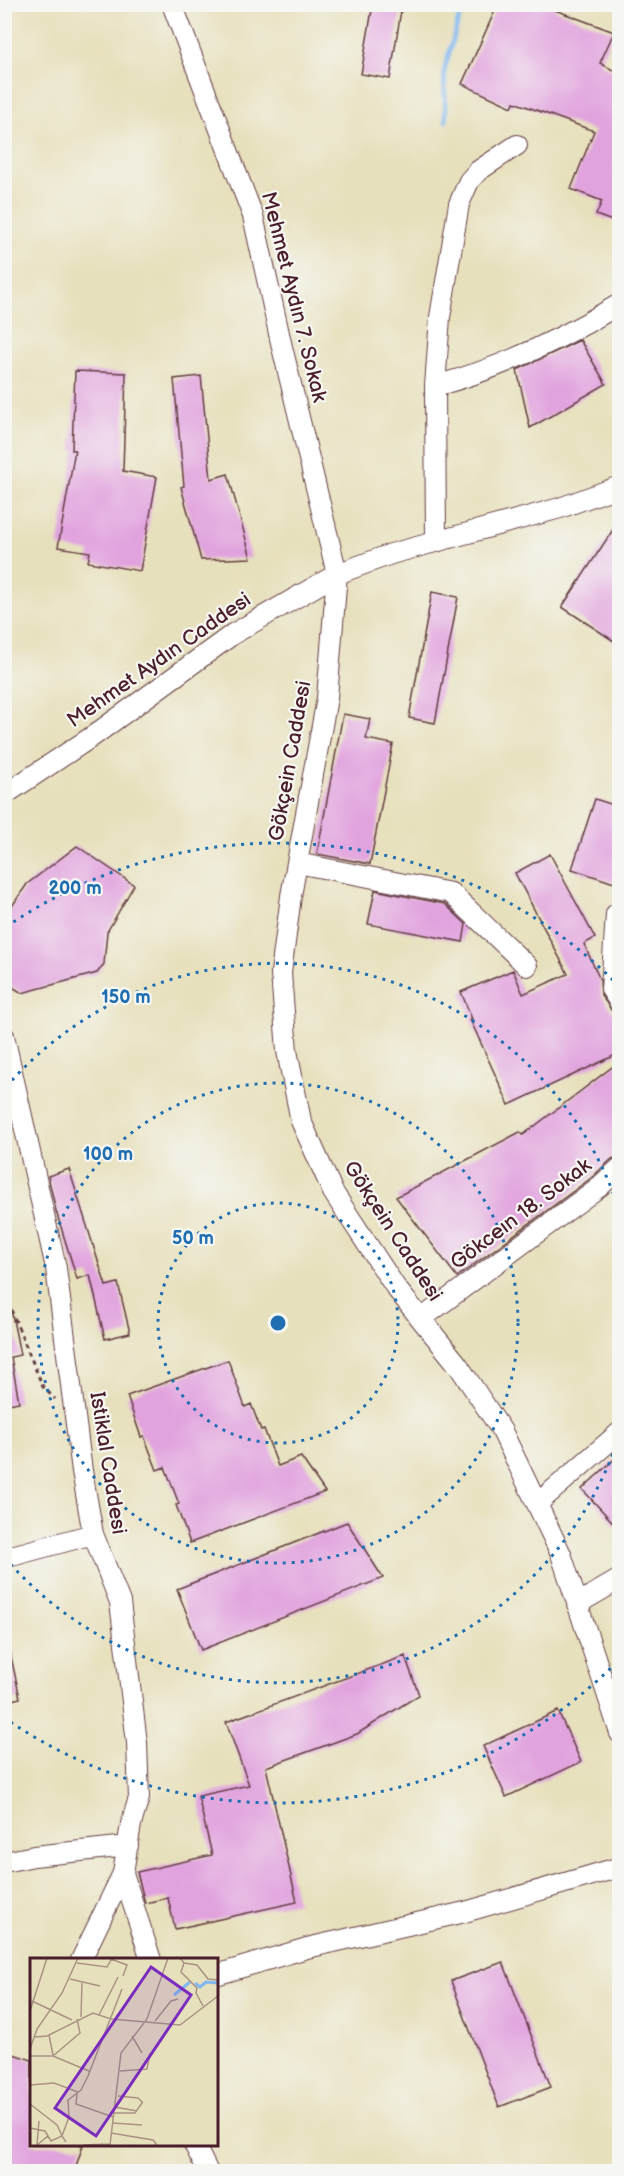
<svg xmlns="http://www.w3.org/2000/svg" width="624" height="2176" font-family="'Balsamiq Sans',sans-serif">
<rect width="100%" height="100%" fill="#f6f6f2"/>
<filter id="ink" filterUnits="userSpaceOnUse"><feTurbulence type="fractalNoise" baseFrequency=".0167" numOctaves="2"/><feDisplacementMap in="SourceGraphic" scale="12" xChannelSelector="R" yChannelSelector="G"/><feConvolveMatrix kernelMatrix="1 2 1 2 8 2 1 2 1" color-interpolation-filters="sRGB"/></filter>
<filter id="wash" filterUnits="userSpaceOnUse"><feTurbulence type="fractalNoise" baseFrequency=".008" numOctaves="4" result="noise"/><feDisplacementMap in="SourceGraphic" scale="24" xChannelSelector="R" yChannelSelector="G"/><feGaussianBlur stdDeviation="1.35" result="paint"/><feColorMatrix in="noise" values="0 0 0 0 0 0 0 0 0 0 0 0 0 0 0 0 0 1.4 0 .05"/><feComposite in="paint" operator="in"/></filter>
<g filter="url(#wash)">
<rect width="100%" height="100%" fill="#e7e0bc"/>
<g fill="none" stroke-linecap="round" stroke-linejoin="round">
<!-- stream -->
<path stroke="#82b9f2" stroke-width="4.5" d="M446 121 444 71 463 4"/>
</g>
<g id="blocks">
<!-- building -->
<path fill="#e1a3de" d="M373 4H402L390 79 361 74Z
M498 4H558L555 10 614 32 600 63 620 74V224L596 215 602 201 571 189 594 131 514 102 512 107 462 84Z
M580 340 606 384 530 428 517 370Z
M75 371 126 373 123 471 157 477 140 571 88 562 90 552 58 547 75 450H72Z
M201 376 211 479 228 474 251 558 201 560 181 487 184 486 174 379Z
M620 519V645L562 607Z
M432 592 458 597 435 723 409 718Z
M343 714 370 719 366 739 393 744 370 864 317 854Z
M595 799 620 807V885L572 869Z
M77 846 134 885 107 932 104 964 97 973 22 993 6 983 4 918 27 884Z
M550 854 595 938 584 944 600 980 601 995 614 1014 620 1025V1053L509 1105 470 1019H472L461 992 513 970 523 994 568 974 515 873Z
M375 890 445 904 466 924 463 942 368 924Z
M620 1061V1156L612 1159 591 1178 457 1277 396 1197 520 1132 523 1135Z
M69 1169 106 1286 118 1283 130 1333 105 1339 90 1275 77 1279 56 1211 48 1176Z
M11 1309 20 1355 11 1357 19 1402 4 1405V1310Z
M228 1360 245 1407 251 1404 261 1430 264 1429 278 1466 301 1457 325 1492 190 1543 176 1505 179 1504 165 1467 157 1470 144 1436 141 1437 127 1396Z
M620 1454V1530L582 1489Z
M347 1522 383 1578 201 1650 177 1589Z
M10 1652 20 1698 4 1702V1653Z
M405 1656 419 1695 357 1734 266 1767 297 1902 175 1929 168 1898 145 1903 137 1872 212 1855 198 1796 249 1785 226 1722Z
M558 1711 581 1762 506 1797 483 1746Z
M503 1962 551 2087 499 2107 451 1981Z
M4 2051 32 2060V2145H83L74 2172H19L4 2167Z"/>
</g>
</g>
<g filter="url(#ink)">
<use href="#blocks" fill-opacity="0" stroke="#623c41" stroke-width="1.5"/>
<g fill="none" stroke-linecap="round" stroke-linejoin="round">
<defs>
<path id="minor" d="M172 4 253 216 282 347 337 574 327 698 291 896 281 973 287 1051 301 1121 333 1192 396 1288 458 1365 502 1431 561 1554 620 1733
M435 386C499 369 560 340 616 306
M436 542 435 386 440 317 459 204 469 181 478 171 517 145
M4 795 93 736 233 634 337 574 391 554 560 508 620 486
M297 863 451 893 527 966
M616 914 611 989 620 1003
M4 1036 56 1268 82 1471 93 1534 120 1602 137 1743 139 1798 131 1824 123 1873 81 1960
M421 1319 599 1187 620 1168
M538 1503 620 1432
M4 1558 93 1534
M577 1604 620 1579
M4 1862 34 1856 128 1846
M123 1873 151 1960
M216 1975 307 1948 465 1912 620 1867
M194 2144 208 2172"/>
</defs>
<!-- minor casing -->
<use href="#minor" stroke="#623c41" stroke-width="22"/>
<!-- path -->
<path stroke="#623c41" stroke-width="3" stroke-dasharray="4.5 4.5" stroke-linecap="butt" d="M4 1293 43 1387 55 1399
M4 1314 13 1313"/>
<!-- minor -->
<use href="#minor" stroke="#fff" stroke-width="20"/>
</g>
</g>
<!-- distance rings -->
<g fill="none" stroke="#1f6fb2" stroke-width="3" stroke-dasharray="3 6">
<circle cx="278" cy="1323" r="120"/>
<circle cx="278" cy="1323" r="240"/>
<path d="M619 1437A360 360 0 0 1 6 1559M6 1087A360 360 0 0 1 619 1209"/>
<path d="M617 1662A480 480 0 0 1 6 1719M6 927A480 480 0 0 1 617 984"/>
</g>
<g text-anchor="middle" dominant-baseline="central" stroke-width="4.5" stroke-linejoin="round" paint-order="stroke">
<!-- street labels -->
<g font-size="21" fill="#4a1f2b" stroke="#f6f6f2">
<text transform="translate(294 297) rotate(76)">Mehmet Aydın 7. Sokak</text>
<text transform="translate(159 660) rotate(-35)">Mehmet Aydın Caddesi</text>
<text transform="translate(290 761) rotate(-80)">Gökçein Caddesi</text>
<text transform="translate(521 1214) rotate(-37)">Gökceın 18. Sokak</text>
<text transform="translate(393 1231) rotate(57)">Gökçein Caddesi</text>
<text transform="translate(108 1463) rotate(81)">Istiklal Caddesi</text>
</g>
</g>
<!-- overview -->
<g transform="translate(30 1958)">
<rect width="188" height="188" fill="#e7e0bc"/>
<path fill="none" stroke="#82b9f2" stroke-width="3" d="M165 25 170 29 176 24 188 25M144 37 160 24"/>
<path fill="none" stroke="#a89382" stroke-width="1.5" d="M150 0 154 5 151 14 167 30 166 35 173 48M81 1 97 7 93 18M47 5 77 9 82 0M154 5 167 7 178 21 188 22M40 21 70 28M2 43 42 62M0 53 17 0M69 57 88 19M51 59 52 25M125 63 141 43 148 41M19 77 23 97M102 78 112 95M5 79 17 78 63 55 81 61 150 67 188 38M0 91 7 71 32 35 48 0M0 98H23L59 113M23 98 50 75 47 61M90 113 117 111 120 95M0 127 24 125 48 134M47 136 46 146 83 159M88 138 108 140 113 145M0 146 27 167 32 178 21 183 18 178 7 187M85 149 107 153M83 155H105L112 145M82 165 112 167M0 170 15 173 18 178M81 175 123 182 127 187M36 184 32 178 39 159 38 142 51 132 58 118 92 31M7 186 9 163M53 187 80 186M80 187 91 95 117 61 138 0"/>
<path fill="#7b2cbf" fill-opacity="0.15" stroke="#7b2cbf" stroke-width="3" d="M121 9 161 37 66 178 25 150Z"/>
<rect width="188" height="188" fill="none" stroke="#4a1f2b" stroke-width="3"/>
</g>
<circle cx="278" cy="1323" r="9" fill="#1f6fb2" stroke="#f6f6f2" stroke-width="3"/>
<g font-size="18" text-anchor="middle" font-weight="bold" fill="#1f6fb2" stroke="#f6f6f2" stroke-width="4.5" stroke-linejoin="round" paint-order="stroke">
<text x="75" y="894">200 m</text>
<text x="126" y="1003">150 m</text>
<text x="108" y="1160">100 m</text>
<text x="193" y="1244">50 m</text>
</g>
<!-- margin -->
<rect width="624" height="2176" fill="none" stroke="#f6f6f2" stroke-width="24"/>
</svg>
